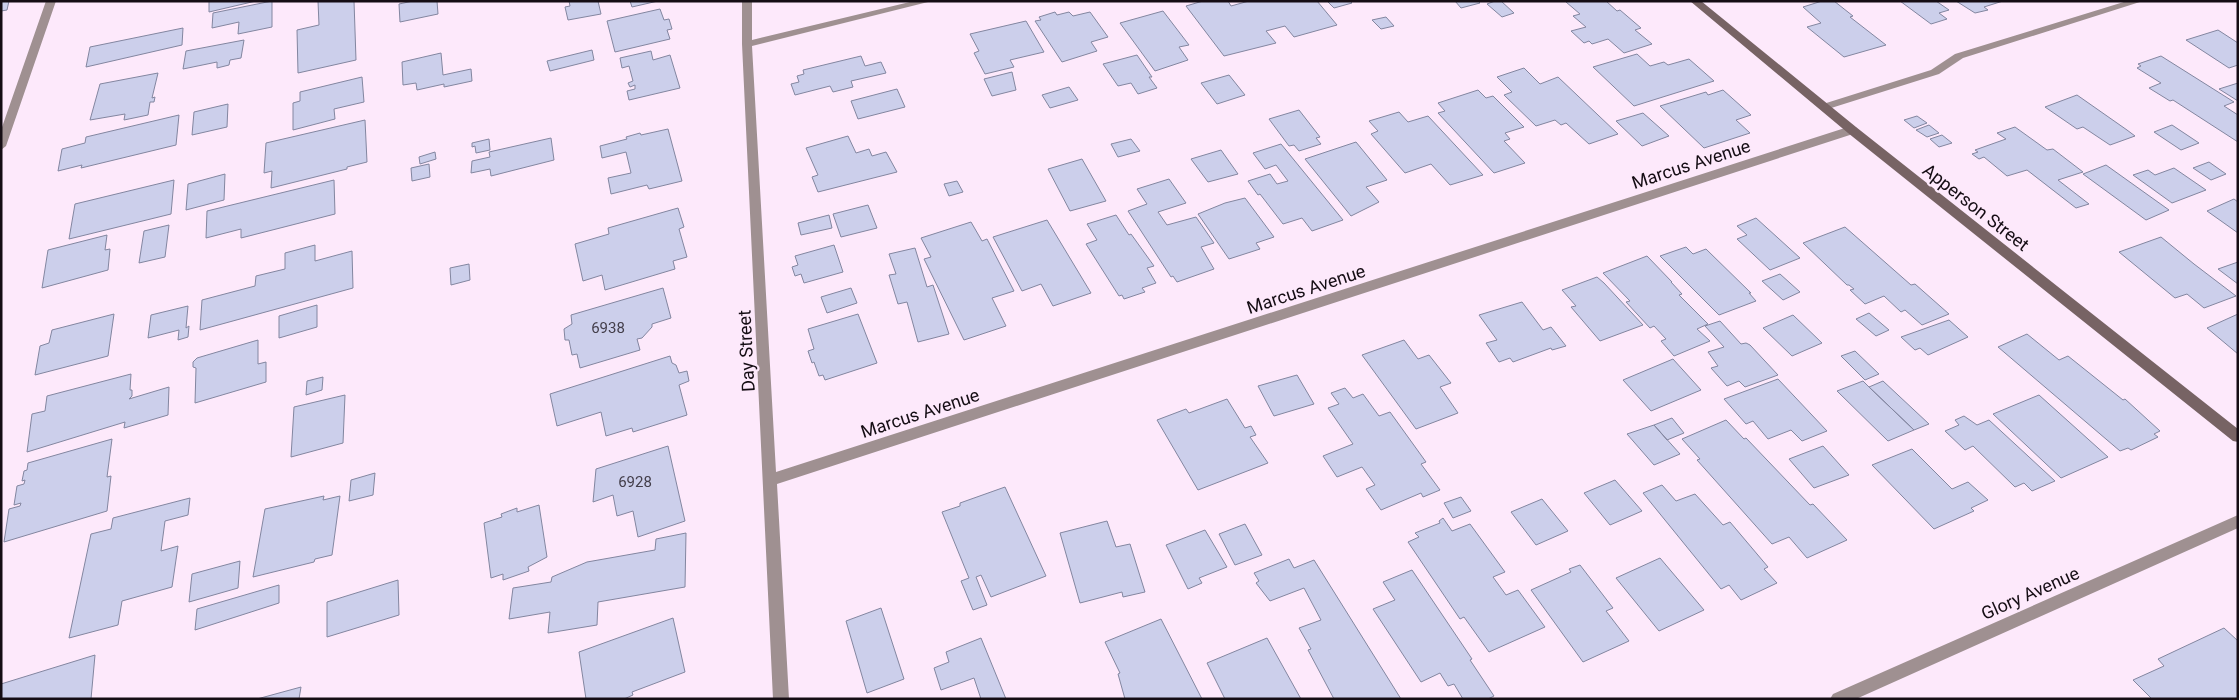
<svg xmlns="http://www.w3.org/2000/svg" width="2239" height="700" font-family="Roboto,sans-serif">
<rect width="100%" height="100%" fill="#fde9fb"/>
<!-- building -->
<path fill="#cccfeb" stroke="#8386a0" d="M1 1H9L7 10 1 11Z
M209 1H256L209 12Z
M272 1V27L238 34 239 22 212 28 213 13Z
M318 1H354L356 60 298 73 297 30 319 25Z
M413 1H437L438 14 400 22 399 4Z
M569 1H598L601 14 568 20 565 7 570 6Z
M630 1H658L632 7Z
M1203 1H1228L1231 6 1249 1H1317L1337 25 1294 37 1285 26 1266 31 1276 43 1224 56 1186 6Z
M1327 1H1350L1352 3 1334 8Z
M1455 1H1478L1480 3 1461 8Z
M1495 1H1501L1514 13 1502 17 1487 4Z
M1569 1H1606L1617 11 1620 10 1641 28 1635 30 1652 44 1624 53 1608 39 1592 44 1589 41 1584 43 1571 31 1586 27 1573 16 1580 14 1566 2Z
M1822 1H1834L1853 16 1850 17 1886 45 1844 57 1807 27 1821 23 1803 7Z
M1900 1H1936L1949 10 1939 13 1947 19 1931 24Z
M1956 1H2003L1984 7 1988 10 1975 13Z
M660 9 664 20 669 19 672 29 667 30 670 39 615 52 607 21Z
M1163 11 1189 45 1179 47 1188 60 1155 71 1120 23Z
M1055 12 1057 15 1069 12 1073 16 1090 12 1108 37 1091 42 1097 51 1062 62 1035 21 1041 20 1039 17Z
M1386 17 1394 26 1381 29 1372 20Z
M1026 21 1044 52 1010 60 1014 67 985 74 974 53 979 51 970 34Z
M183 28 182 45 86 67 90 47Z
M2218 30 2238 43V65L2229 68 2186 40Z
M244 40 241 58 230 60 229 65 217 68V62L183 69 186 51Z
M592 50 594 60 550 71 547 61Z
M651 51 653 60 670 55 680 88 629 100 627 91 635 89V85L630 87 628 83 633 81 629 66 622 68 620 58Z
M441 53 443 75 471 69 472 81 444 87V84L417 90 416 83 403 85 402 62Z
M1637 54 1650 66 1664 62 1668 65 1689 59 1714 81 1634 106 1593 67Z
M1137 55 1152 77H1149L1157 88 1138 94 1131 83 1118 86 1103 64Z
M861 56 865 66 881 62 886 73 851 81 853 87 833 92 830 86 795 95 791 84 799 82 797 76 804 74 803 70Z
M2161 56 2234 102 2224 106 2238 115V142L2173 100 2170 101 2149 88 2161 83 2137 68 2141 66 2138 64Z
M1524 68 1540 84 1558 77 1618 134 1589 144 1566 123 1561 125 1555 120 1536 126 1504 95 1512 92 1497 77Z
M1012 72 1016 90 992 96 984 79Z
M158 73 152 98 155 97 154 102H150L148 115 124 120 125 114 90 120 100 84Z
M1229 75 1245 95 1217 104 1201 83Z
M362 77 364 102 334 109 335 119 293 130V103L300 101V92Z
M2238 83V101L2219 89Z
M1069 87 1078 100 1050 108 1042 95Z
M897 89 905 107 858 119 851 101Z
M1478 90 1486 98 1493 96 1524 127 1505 133 1510 139 1504 141 1525 163 1494 173 1438 113 1445 111 1438 103Z
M1723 90 1751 115 1736 120 1750 133 1704 148 1660 106 1706 92 1708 95Z
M2077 95 2127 130 2135 136 2110 145 2083 127 2077 129 2045 107Z
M228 104 227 127 192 135 194 112Z
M1299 110 1320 137 1316 138 1321 144 1299 151 1294 145 1289 146 1269 119Z
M1399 112 1408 122 1428 116 1483 175 1450 185 1431 164 1405 173 1371 134 1378 131 1369 121Z
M1643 113 1669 136 1642 146 1616 121Z
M179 115 176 145 81 168 82 165 58 171 62 149 85 143 86 137Z
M1917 116 1927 123 1914 128 1904 120Z
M365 120 367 162 347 167V169L271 188 272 171 264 173 266 143Z
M1929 125 1939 133 1927 137 1916 130Z
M2172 125 2199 143 2181 150 2154 132Z
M2015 127 2047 150 2053 149 2083 172 2058 180 2089 204 2076 208 2027 170 2007 176 1984 157 1979 159 1972 154 1978 152 1975 150 2006 139 1997 133Z
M668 129 682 181 649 189 647 185 611 194 608 178 631 173 626 152 602 158 600 146 627 139 626 137 640 133 641 135Z
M1942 135 1952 143 1939 147 1930 139Z
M848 136 856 153 869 149 872 156 886 152 897 172 818 192 812 177 818 175 806 148Z
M551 138 554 160 491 176 490 169 471 173 472 161 490 157 489 152Z
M489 139 490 150 476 153 475 146 472 147V143Z
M1131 139 1140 151 1118 157 1111 144Z
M1356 142 1387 180 1366 187 1379 202 1351 216 1305 159Z
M1281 144 1343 220 1312 231 1302 218 1283 224 1260 194 1258 195 1248 181 1270 174 1277 184 1288 181 1276 165 1265 169 1253 153Z
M1221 150 1238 174 1208 182 1191 159Z
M435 152 436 159 420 164 419 157Z
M1082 159 1106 201 1070 211 1048 169Z
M2209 162 2226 174 2211 180 2193 168Z
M429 164 430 177 412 181 411 168Z
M2106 165 2169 210 2146 220 2083 174Z
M2174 168 2206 190 2172 203 2133 175 2148 170 2155 175Z
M225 174 224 200 186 210 188 184Z
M1169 179 1186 203 1158 212 1167 225 1196 217 1214 243 1201 247 1214 269 1177 282 1173 276 1171 277 1128 211 1147 204 1137 189Z
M174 180 171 214 69 239 75 204Z
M334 180 335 214 241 238V229L206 238 207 211Z
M957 181 963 192 949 196 944 184Z
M1245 198 1274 237 1256 243 1260 249 1229 259 1198 214 1225 203Z
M2234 199 2238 202V233L2207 211Z
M868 205 877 228 841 237 833 214Z
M678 208 684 227 679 229 687 257 673 261 675 269 605 290 602 275 583 281 575 244 609 234 608 228Z
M829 215 832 228 801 235 798 223Z
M1116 215 1129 235 1131 234 1154 266 1147 268 1156 283 1142 288 1145 292 1124 299 1122 295 1119 296 1086 244 1097 240 1087 224Z
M1756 218 1800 258 1770 270 1737 239 1747 235 1737 226Z
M1047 220 1091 293 1053 306 1041 284 1022 291 993 237Z
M971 222 982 241 987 239 1014 291 992 298 1006 326 964 340 924 259 931 257 921 238Z
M169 225 165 257 139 263 144 231Z
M1845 227 1911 285 1915 284 1949 314 1922 325 1905 310 1901 312 1884 296 1865 304 1850 290 1854 289 1849 285H1847L1803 243Z
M107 235 105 250 110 249 108 270 42 288 48 250Z
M2161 237 2194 264 2236 296 2204 308 2187 294 2175 298 2119 252Z
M315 245V261L352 251 353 288 200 330 202 300 255 286 256 276 285 269V253Z
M834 245 843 272 804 283 801 274 795 276 792 267 798 265 795 256Z
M1686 247 1693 254 1706 249 1751 293H1749L1756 301 1719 315 1660 256Z
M915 248 927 287 933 285 949 334 918 342 907 302 898 304 889 275 896 274 889 254Z
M1647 256 1672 282H1671L1682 294 1679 295 1708 324 1697 329 1710 341 1674 356 1661 341 1666 339 1654 326 1650 328 1626 302 1630 301 1603 273Z
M2238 262V284L2218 269Z
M469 264 470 280 451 285 450 268Z
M1780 274 1800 292 1783 300 1762 281Z
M1597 277 1604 283 1643 325 1600 341 1571 307 1576 306 1562 290Z
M663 288 671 318 652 324V327L642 338 637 339 640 350 580 368 577 354 572 355 569 340H565L564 329 572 324 571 315Z
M851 288 857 303 827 313 821 297Z
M1522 302 1543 330 1551 327 1566 346 1552 350 1551 348 1513 362 1510 358 1499 362 1486 343 1497 340 1479 315Z
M317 305V327L279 338V316Z
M188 306 186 328 189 326 188 337 178 340 179 330 148 338 151 315Z
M1869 313 1889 330 1876 336 1856 319Z
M114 314 108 356 35 375 40 346 49 343 52 330Z
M858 314 877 363 825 380 823 375 819 376 814 362 812 363 808 351 814 349 808 329Z
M2238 314V354L2207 328Z
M1793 315 1822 343 1792 356 1763 328Z
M1949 320 1968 337 1928 355 1920 348 1915 350 1901 337Z
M1720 321 1741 344 1746 343 1750 345 1778 375 1745 387 1739 381 1727 386 1711 368 1718 366 1708 352 1724 347 1705 326Z
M2027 334 2059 360 2068 356 2123 400 2125 399 2160 431 2154 434 2158 437 2131 450 2128 448 2120 451 1998 347Z
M258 340V364L266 362V382L195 403 196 368 193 367V362L197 358Z
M1404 340 1418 359 1429 355 1451 383 1440 387 1458 413 1416 429 1362 355Z
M1855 351 1879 374 1865 380 1841 356Z
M670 356 672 363 676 365 679 373 687 371 689 381 679 385 687 415 633 432 632 428 606 436 601 412 557 426 550 394Z
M1673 359 1701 390 1651 411 1623 380Z
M131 374 130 390H132V396L129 399 169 387 168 415 124 428 125 422 27 452 32 414 45 411 47 396Z
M1297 375 1314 404 1274 416 1258 386Z
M323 377 322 390 306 395 307 381Z
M1778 379 1827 431 1802 441 1791 430 1768 439 1753 421 1746 424 1724 399Z
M1863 381 1869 387 1914 430 1888 441 1837 391Z
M1883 381 1929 424 1914 430 1869 387Z
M1345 388 1353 398 1363 394 1379 416 1390 412 1426 462 1421 464 1440 490 1423 497 1421 493 1381 510 1366 489 1375 485 1362 467 1337 477 1323 456 1353 444 1328 408 1339 404 1331 393Z
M345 395 343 443 291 457 294 407Z
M2039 395 2108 457 2061 478 1993 414Z
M1227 399 1245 428 1251 426 1256 435 1250 437 1268 463 1198 490 1157 420 1186 409 1189 413Z
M1964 416 1977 425 1989 420 2055 481 2032 491 2024 483 2015 487 1973 446 1965 450 1945 431 1959 425 1955 420Z
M1672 418 1684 433 1667 440 1654 425Z
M1726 420 1744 439 1746 438 1810 505 1813 504 1847 540 1807 558 1789 537 1772 544 1697 460 1700 459 1682 439Z
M1654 425 1680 454 1654 465 1627 434Z
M112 439 107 477 111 476 107 511 4 542 9 509 20 506 21 503 14 505 17 486 24 484 25 480 22 481 24 471 27 470 28 463Z
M668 446 685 521 638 537 633 511 617 516 613 495 593 502 596 469Z
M1823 446 1849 475 1814 488 1789 459Z
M1912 449 1952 489 1968 482 1988 500 1971 508 1974 511 1934 529 1872 465Z
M375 473 373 495 349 501 351 480Z
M1615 480 1642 511 1610 525 1584 493Z
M1662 485 1676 501 1695 494 1723 525 1730 522 1768 567 1764 569 1777 583 1741 600 1729 585 1721 589 1643 493Z
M1005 487 1046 576 991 597 981 575 976 577 987 605 973 610 961 581 969 578 942 512 960 506V503Z
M324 496 323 500 340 496 332 555 315 559 314 562 253 577 265 509Z
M1461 497 1471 511 1453 518 1444 503Z
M190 498 188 515 165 521 161 551 178 546 172 587 122 601 118 625 69 638 91 534 111 529 113 518Z
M1542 499 1568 531 1536 545 1511 512Z
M539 505 547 557 528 567 529 571 503 580V574L491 578 484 523 502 517 501 514 517 508V512Z
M1443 518 1452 531 1470 524 1505 572 1493 577 1506 595 1518 590 1545 627 1489 652 1464 617 1460 619 1408 542 1419 537 1415 533 1440 523 1439 521Z
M1107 521 1116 547 1130 544 1145 592 1123 597 1122 592 1080 603 1060 533Z
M1245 524 1262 555 1235 565 1219 534Z
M1205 530 1227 567 1199 578 1202 583 1188 589 1166 545Z
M686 533 685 587 598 602 597 625 548 633 550 612 509 619 513 588 551 582 552 577 587 562 655 550 656 539Z
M1660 558 1704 610 1659 631 1616 578Z
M1289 559 1294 568 1314 560 1401 699H1334L1308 650 1311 649 1299 628 1321 620 1304 588 1270 601 1256 583 1259 581 1254 573Z
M240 561 238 588 189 602 192 574Z
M1580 565 1613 608 1606 611 1629 641 1583 662 1531 590 1571 572 1569 569Z
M1412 570 1472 659 1470 660 1494 696 1488 699H1463L1454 684 1448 686 1440 673 1421 682 1373 609 1395 600 1383 582Z
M398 580 399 615 327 637V602Z
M279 585V603L195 630 197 609Z
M881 608 904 679 867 693 846 621Z
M673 618 685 672 632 692 633 695 624 699H586L579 652Z
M1161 619 1202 699H1125L1118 674 1120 673 1105 642Z
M2224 628 2238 641V699H2152L2133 680 2164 666 2158 659Z
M981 638 1006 699H981L974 678 941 690 934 668 949 662 946 652Z
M1267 638 1301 699H1225L1207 663Z
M95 655 91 699H1V684Z
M301 687 299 699H257Z"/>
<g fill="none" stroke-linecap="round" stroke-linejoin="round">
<!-- street -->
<path fill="#9f9091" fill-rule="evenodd" d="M46 1H56L6 146 1 150V130Z
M742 1H752V40L914 1H932L752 46 776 472 1848 127H1856L1857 130 1856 133 777 484 789 699H773L742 44Z
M2127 1H2143L1963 58 1939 74 1828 109 1824 110 1819 107 1820 105 1931 70 1955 54Z
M2238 515V528L1856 699H1830L1833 694Z"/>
<!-- secondary -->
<path fill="#776364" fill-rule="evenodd" d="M1690 1H1701L1856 127 2238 429V442L2233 441 1848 133Z"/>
</g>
<g text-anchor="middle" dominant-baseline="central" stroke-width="4.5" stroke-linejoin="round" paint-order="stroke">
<!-- number labels -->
<g font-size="15" fill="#433e4a">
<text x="608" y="328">6938</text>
<text x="635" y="482">6928</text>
</g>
<!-- street labels -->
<g font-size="18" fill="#150d14" stroke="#fde9fb">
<text transform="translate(1691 164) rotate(-18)">Marcus Avenue</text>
<text transform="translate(1976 207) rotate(38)">Apperson Street</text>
<text transform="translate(1306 289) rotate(-18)">Marcus Avenue</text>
<text transform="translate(746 351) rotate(-93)">Day Street</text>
<text transform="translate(920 413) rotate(-18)">Marcus Avenue</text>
<text transform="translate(2030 593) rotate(-24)">Glory Avenue</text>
</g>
</g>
<!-- border -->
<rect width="2239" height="700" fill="none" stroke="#150d14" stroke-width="5"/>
</svg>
